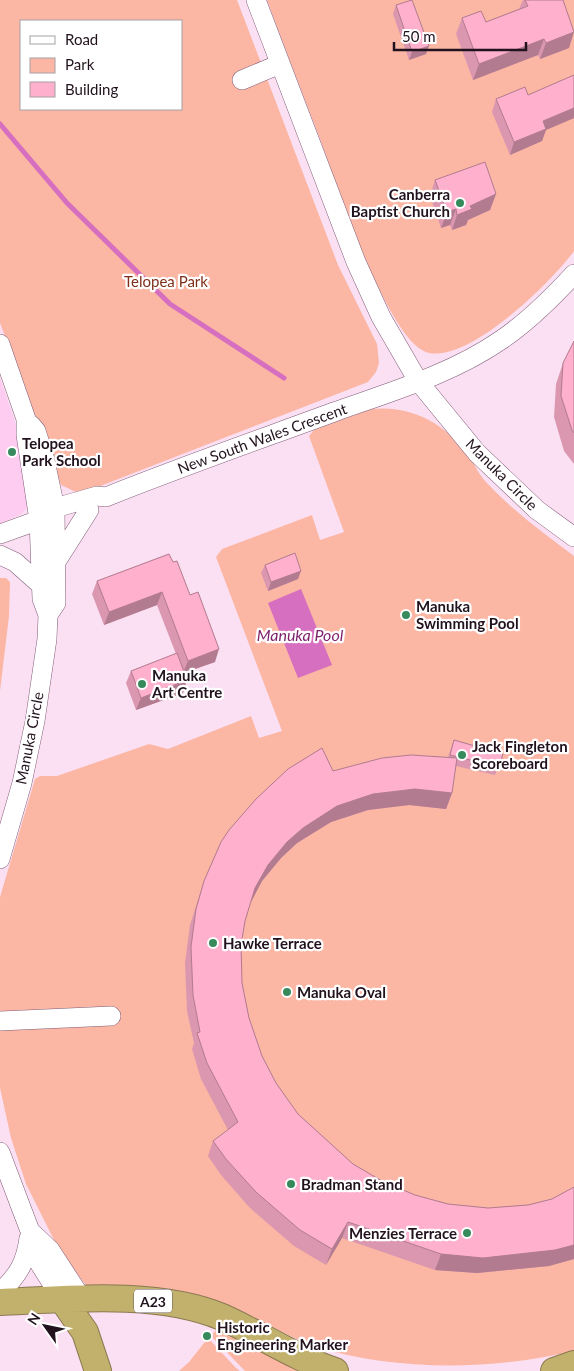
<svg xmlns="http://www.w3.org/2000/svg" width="574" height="1371" font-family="Lato,sans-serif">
<rect width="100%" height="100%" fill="#fbe0f3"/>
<!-- built -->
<path fill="#feccf0" d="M0 378 18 431 28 507 21 514 0 524Z"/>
<!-- green -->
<path fill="#fbb6a4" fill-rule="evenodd" d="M0 0H237L338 265 377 344 379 363 376 372 368 382 90 490 76 492 61 485 0 323ZM21 21H181V109H21Z
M267 0H574V251C552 282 466 366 426 352 386 338 333 173 317 131 300 87 283 44 267 0Z
M371 409C410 405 443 422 467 453 474 462 478 474 486 482 512 510 543 533 574 556V1351C489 1371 395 1371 312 1346 273 1330 239 1305 198 1295 163 1286 126 1287 90 1287L85 1284 60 1252 26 1184 11 1138 0 1088V897L35 779 40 776H57L149 744 168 749 251 716 259 738 282 731 216 557 222 549 312 515 320 540 344 532 309 436 314 430Z
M0 578H6L10 582 9 616 0 691Z
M219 1326 310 1371H245L211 1336Z
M208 1338 236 1368 240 1371H179L189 1362Z"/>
<!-- water -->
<path fill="#d66fbf" d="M301 589 332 665 298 678 268 603Z"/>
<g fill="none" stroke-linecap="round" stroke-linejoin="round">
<!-- stream -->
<path stroke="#d66fbf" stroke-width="5" d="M0 124 67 203 170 304 284 378"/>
<defs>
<path id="minor" d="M256 0 356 262 381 317 418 381 477 453 537 510 574 537
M242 80 280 64
M0 344 26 419V435L39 520 42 599 48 615 47 639 35 721 22 783 0 859
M31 425 36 431 44 456 55 508 56 603 48 615
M0 534 39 520 55 508 97 496 106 497C181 467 258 440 334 412 390 392 452 374 501 340 529 321 552 298 574 274
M0 555 15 562 42 586
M56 562 89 510
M0 1021 111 1016
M0 1152 30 1231 36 1258 62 1299
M30 1231 50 1250 82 1299
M0 1292C18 1276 26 1262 29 1238"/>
<path id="highway" d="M62 1299 85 1332 98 1371
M0 1302C68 1299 158 1290 222 1317 260 1334 295 1358 335 1371
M554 1371 574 1364"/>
</defs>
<!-- minor casing -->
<use href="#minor" stroke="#805b77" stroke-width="20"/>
<!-- highway casing -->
<use href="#highway" stroke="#8a7950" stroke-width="28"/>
<!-- minor -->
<use href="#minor" stroke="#fff" stroke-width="19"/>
<!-- highway -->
<use href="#highway" stroke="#c2b16c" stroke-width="26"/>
</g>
<!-- wall -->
<path fill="#da97af" d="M523 0H563L569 48 540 59 538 55 473 80 456 34 462 18 486 22 519 9Z
M396 5 426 54 409 60 393 14Z
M574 75V118L546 130 542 141 510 155 492 112 496 99 528 95Z
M435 180 496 194 490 210 468 220 466 225 452 230 450 225 441 228 430 196Z
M574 341V464L564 451 554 417 556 384 563 363Z
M169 554 215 662 184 673 187 680 183 693 136 710 126 683 131 671 176 654 157 605 104 625 92 594 97 581Z
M265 565 298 579 268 591 261 573Z
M454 740 503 754 495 775 456 766 452 793 446 809 409 805 368 810 331 822 297 843 281 858 262 881 251 901 245 921 241 945 242 983 249 1018 262 1056 276 1083 298 1114 353 1164 382 1181 415 1195 448 1204 488 1208 528 1205 552 1199 574 1187V1259L549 1266 477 1273 435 1270 342 1238 326 1265 294 1246 250 1208 221 1175 208 1156 213 1141 228 1130 201 1079 192 1049 194 1043 187 1011 185 963 190 925 199 897 204 881 333 771 448 757Z"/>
<!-- shaded-wall -->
<path fill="#b27b8f" d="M574 32 569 48 540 59 546 43Z
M544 39 538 55 473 80 479 64Z
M429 46 426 54 409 60 412 52Z
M574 108V118L546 130 542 141 510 155 514 142 543 121Z
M496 194 490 210 468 220 466 225 452 230 457 215 470 206Z
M456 209 450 225 441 228 447 212Z
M301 571 298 579 268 591 271 582Z
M162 592 157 605 104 625 109 612Z
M219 649 215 662 183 673 188 661Z
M187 680 183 693 136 710 141 698Z
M415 789 452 793 446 809 409 805 368 810 331 822 297 843 281 858 262 881 250 904 255 888 268 865 287 842 303 828 337 806 373 794Z
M348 1222 342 1238 326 1265 332 1249Z
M574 1245V1259L549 1266 477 1273 435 1270 441 1254Z"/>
<!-- building -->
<path fill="#feb0cc" stroke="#b27b8f" d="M412 0 429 46 412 52 396 5Z
M525 0H563L574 32 546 43 544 39 479 64 462 18 481 11 486 22 528 6Z
M574 75V108L543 121 546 129 514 142 496 99 525 87 528 95Z
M485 162 496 194 470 206 472 209 457 215 456 209 447 212 435 180Z
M574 341V433L572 430 561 396 563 363Z
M295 553 301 571 271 582 265 565Z
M169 554 173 562 177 561 190 595 198 592 219 649 188 661 162 592 109 612 97 581Z
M177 653 187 680 141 698 131 671Z
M454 740 503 754 499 767 450 755Z
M322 748 333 771 382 758 411 755 457 758 452 793 415 789 373 794 337 806 303 828 287 842 268 865 255 888 245 921 241 945 242 983 249 1018 262 1056 276 1083 298 1114 353 1164 382 1181 415 1195 448 1204 488 1208 528 1205 552 1199 574 1187V1245L555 1250 483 1258 441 1254 348 1222 332 1249 300 1230 256 1192 226 1159 213 1141 238 1122 207 1063 197 1033 200 1032 193 995 191 947 196 909 204 881 221 842 229 830 256 799 288 769Z"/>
<!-- markers -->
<g fill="#378a5c" stroke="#fff" stroke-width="2">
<circle cx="460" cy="203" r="5"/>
<circle cx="12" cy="452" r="5"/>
<circle cx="406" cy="615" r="5"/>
<circle cx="142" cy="684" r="5"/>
<circle cx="462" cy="755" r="5"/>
<circle cx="213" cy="943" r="5"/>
<circle cx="287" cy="992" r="5"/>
<circle cx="291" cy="1184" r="5"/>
<circle cx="467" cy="1233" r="5"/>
<circle cx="207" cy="1336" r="5"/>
</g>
<g text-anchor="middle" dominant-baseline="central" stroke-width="4.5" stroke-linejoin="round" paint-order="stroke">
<!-- shield labels -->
<rect fill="#fff" stroke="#645961" stroke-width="1" x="134" y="1289.5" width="38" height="23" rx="4"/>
<g font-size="14" font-weight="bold" fill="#21121d">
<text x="153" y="1301">A23</text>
</g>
<!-- poi labels -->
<g font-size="15" font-weight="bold" fill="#21121d" stroke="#fff" text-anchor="start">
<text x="450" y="194" text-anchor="end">Canberra<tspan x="450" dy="17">Baptist Church</tspan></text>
<text x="22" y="443">Telopea<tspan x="22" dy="17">Park School</tspan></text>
<text x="416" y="606">Manuka<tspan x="416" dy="17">Swimming Pool</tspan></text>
<text x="152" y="675">Manuka<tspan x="152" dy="17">Art Centre</tspan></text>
<text x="472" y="746">Jack Fingleton<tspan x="472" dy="17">Scoreboard</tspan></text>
<text x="223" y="943">Hawke Terrace</text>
<text x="297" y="992">Manuka Oval</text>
<text x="301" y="1184">Bradman Stand</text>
<text x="457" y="1233" text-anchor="end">Menzies Terrace</text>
<text x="217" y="1327">Historic<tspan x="217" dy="17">Engineering Marker</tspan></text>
</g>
<!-- park labels -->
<g font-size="15" fill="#7f301a" stroke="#fff">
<text x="166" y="281">Telopea Park</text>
</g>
<!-- street labels -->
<g font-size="15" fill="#21121d" stroke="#fff">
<text transform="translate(262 438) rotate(-20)">New South Wales Crescent</text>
<text transform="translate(502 474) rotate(45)">Manuka Circle</text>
<text transform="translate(29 738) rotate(-79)">Manuka Circle</text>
</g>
<!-- water labels -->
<g font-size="16" font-style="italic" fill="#7c1f6c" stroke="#fff">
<text x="300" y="634">Manuka Pool</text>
</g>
</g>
<!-- legend -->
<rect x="20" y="20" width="162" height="90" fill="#ffffff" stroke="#a6a0a5"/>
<rect x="30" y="36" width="25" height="8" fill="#ffffff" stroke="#a6a0a5"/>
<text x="65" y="45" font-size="15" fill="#21121d">Road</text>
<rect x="30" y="58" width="25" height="15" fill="#fbb6a4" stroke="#a6a0a5"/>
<text x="65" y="70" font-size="15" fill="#21121d">Park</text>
<rect x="30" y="82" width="25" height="15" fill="#feb0cc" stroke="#a6a0a5"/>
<text x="65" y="95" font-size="15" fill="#21121d">Building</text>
<!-- north arrow -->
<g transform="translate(45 1326) rotate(303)" stroke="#ffffff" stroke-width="4" paint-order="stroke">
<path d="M0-4L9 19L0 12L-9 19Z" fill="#21121d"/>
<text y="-8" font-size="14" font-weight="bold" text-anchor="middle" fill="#21121d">N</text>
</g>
<!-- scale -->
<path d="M394 42v8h132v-8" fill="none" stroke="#21121d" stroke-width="2.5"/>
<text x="402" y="42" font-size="15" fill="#21121d" stroke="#ffffff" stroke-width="4" paint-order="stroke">50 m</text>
</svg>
